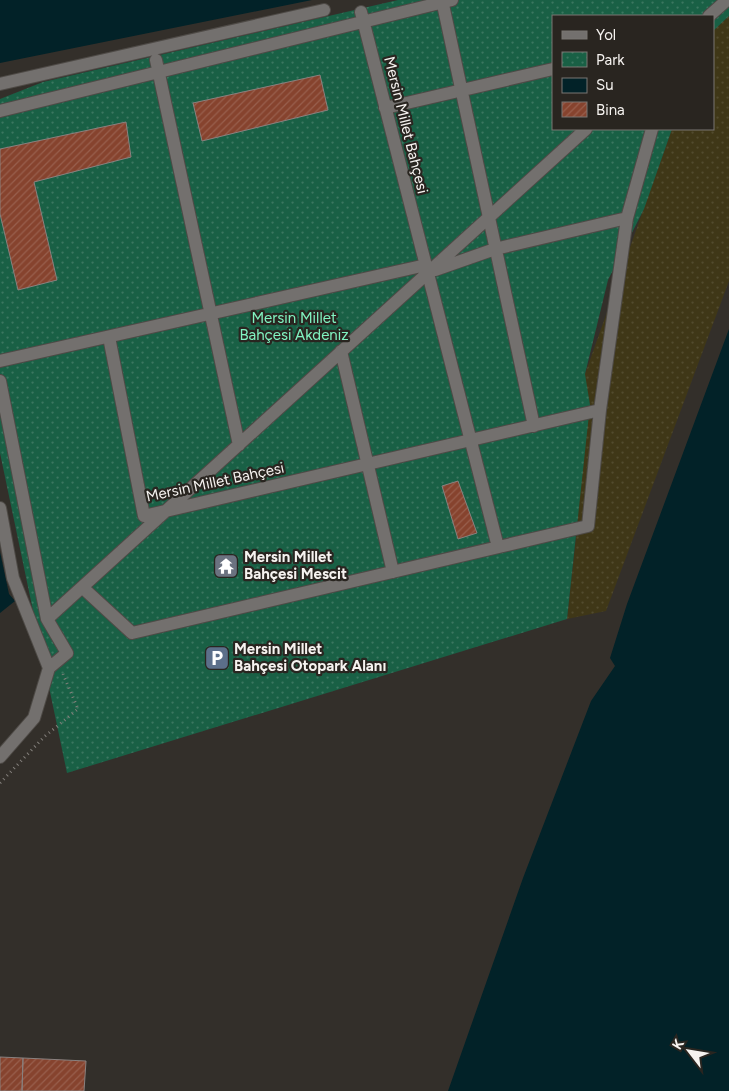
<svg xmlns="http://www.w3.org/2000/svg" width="729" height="1091" font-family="Figtree,sans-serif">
<defs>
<pattern id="sand-dots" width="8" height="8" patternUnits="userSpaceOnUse" patternTransform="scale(1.25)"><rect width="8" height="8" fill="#3f3717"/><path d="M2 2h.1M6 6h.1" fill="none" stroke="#524b2e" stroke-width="1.8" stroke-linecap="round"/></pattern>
<pattern id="park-dots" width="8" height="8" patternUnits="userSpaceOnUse" patternTransform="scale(1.25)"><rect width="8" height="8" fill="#196045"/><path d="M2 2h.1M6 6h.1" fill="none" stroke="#3b7760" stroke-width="1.8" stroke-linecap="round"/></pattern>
<pattern id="building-hatch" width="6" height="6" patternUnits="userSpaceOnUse" patternTransform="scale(1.25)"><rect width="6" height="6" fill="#86432e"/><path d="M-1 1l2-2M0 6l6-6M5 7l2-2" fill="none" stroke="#985f4d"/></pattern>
</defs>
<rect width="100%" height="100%" fill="#332f2a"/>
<!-- sand -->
<path fill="url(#sand-dots)" d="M729 16V281L606 611 567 619 577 529 585 374 672 129H713V31Z"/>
<!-- park -->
<path fill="url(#park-dots)" d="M398 0H729V16L713 31V16H553V129H672L644 209 608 280 585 374 590 405 567 619 67 773 0 453V99L43 82Z"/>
<!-- water -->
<path fill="#022228" d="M0 0H312L0 63Z
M729 329V1091H448L523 878 591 701 615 666 610 658 627 604Z
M0 552 9 594 15 601 0 613Z"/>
<!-- building -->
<path fill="url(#building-hatch)" stroke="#89817f" d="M320 75 328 110 202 141 193 103Z
M126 122 131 157 34 182 57 280 18 290 0 214V149Z
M458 481 477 533 458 539 442 486Z
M0 1057 23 1058 22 1091H0Z
M23 1058 86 1061 84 1091H22Z"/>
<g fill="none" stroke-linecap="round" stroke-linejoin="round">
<defs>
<path id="street" d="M442 0 534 426
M361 12 498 547
M709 16 727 0
M156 60 239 445
M0 84 324 10
M385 108 553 69
M0 111 452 0
M435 270 495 249 627 218
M109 337 144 516 600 410
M341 351 393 572
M0 361 426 265
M0 381 47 619
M0 508 13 578 49 668 34 718 0 757
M82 587 132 633 588 526 600 410 627 218 652 129
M49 668 67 653 47 619 586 129"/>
</defs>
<!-- street casing -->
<use href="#street" stroke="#4e4a46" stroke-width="14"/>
<!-- path -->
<path stroke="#85817d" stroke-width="3" stroke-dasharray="1 4" stroke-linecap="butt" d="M0 783 44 737 78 709 63 674"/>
<!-- street -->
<use href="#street" stroke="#73706e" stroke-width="12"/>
</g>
<!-- icons -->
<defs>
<symbol id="temple-square" viewBox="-11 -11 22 22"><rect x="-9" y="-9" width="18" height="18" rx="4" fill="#6b7280" stroke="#292520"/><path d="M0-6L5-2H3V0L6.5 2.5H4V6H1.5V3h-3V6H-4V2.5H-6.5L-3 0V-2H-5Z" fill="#fff"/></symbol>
<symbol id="parking-square" viewBox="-11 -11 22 22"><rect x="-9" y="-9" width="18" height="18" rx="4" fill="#5c6f8a" stroke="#292520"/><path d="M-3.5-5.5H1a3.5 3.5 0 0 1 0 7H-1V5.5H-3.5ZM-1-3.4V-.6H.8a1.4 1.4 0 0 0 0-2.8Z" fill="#fff"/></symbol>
</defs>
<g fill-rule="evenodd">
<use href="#temple-square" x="212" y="552" width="28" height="28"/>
<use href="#parking-square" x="203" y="644" width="28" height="28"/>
</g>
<g text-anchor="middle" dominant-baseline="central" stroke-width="4.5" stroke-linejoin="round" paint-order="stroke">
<!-- street labels -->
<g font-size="15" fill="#f6f3f0" stroke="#292520">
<text transform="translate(406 125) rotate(76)">Mersin Millet Bahçesi</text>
<text transform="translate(215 482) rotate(-12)">Mersin Millet Bahçesi</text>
</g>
<!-- park labels -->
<g font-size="15" fill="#81f3c1" stroke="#292520">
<text x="294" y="318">Mersin Millet<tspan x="294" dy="17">Bahçesi Akdeniz</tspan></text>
</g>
<!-- poi labels -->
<g font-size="15" font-weight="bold" fill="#f6f3f0" stroke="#292520" text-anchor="start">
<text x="244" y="557">Mersin Millet<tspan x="244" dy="17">Bahçesi Mescit</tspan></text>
<text x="234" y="649">Mersin Millet<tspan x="234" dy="17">Bahçesi Otopark Alanı</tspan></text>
</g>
</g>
<!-- legend -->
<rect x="552" y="15" width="162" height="115" fill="#292520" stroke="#7b7773"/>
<rect x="562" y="31" width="25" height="8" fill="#73706e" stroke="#7b7773"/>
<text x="596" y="40" font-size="15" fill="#f6f3f0">Yol</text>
<rect x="562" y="52" width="25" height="15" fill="url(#park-dots)" stroke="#7b7773"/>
<text x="596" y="65" font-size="15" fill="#f6f3f0">Park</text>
<rect x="562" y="78" width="25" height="15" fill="#022228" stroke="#7b7773"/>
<text x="596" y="90" font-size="15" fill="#f6f3f0">Su</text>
<rect x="562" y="102" width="25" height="15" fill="url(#building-hatch)" stroke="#7b7773"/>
<text x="596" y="115" font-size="15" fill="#f6f3f0">Bina</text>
<!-- north arrow -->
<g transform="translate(689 1051) rotate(301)" stroke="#292520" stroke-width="4" paint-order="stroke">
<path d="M0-4L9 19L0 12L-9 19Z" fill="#f6f3f0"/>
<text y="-8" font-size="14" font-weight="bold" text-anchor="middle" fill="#f6f3f0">K</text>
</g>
</svg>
